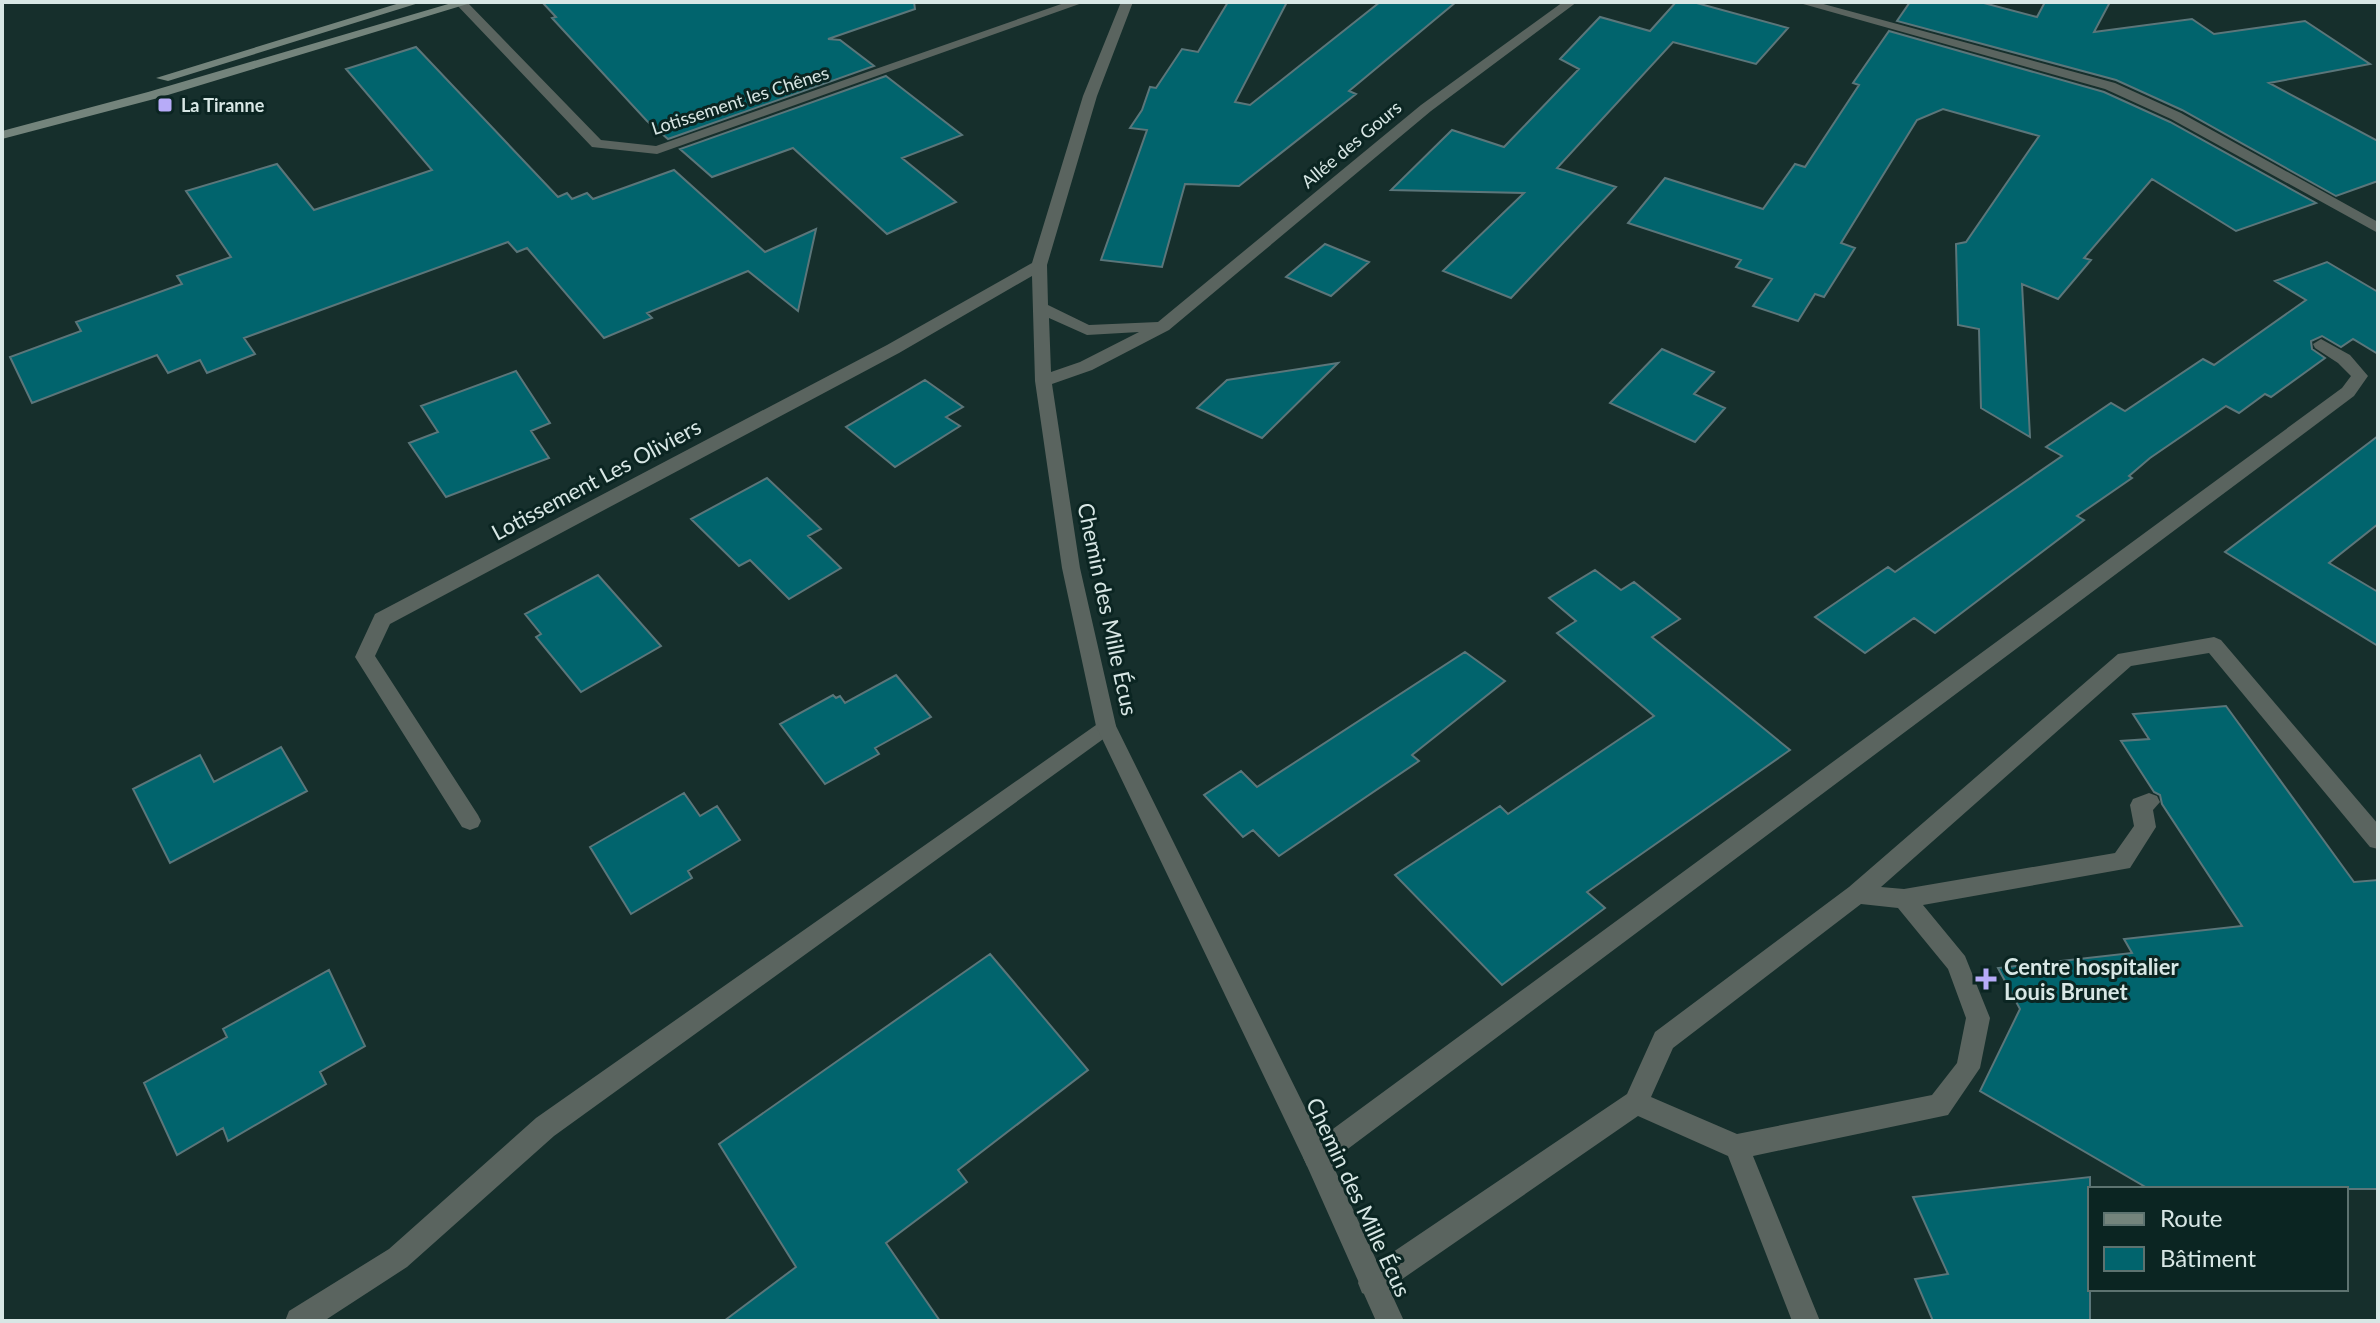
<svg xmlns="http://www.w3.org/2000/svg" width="2380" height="1323" font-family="Lato,sans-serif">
<rect width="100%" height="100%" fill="#162f2c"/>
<!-- building -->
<path fill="#01646d" stroke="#5b767a" stroke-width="2" d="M542 2H914L915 9 828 39 840 40 874 66 668 139 647 121 552 18 556 17Z
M1228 2H1287L1235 102 1250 105 1380 2H1456L1349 91 1356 94 1239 186 1185 184 1162 267 1101 260 1147 130 1130 128 1142 110 1150 87 1156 88 1182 49 1198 52Z
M1676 2H1693L1788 28 1756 64 1673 42 1557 168 1616 187 1511 298 1443 271 1524 193 1391 190 1452 130 1504 147 1579 69 1560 59 1600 17 1650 31Z
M1910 2H1980L2037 17 2045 2H2110L2094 32 2192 19 2214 34 2305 21 2370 64 2269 83 2378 141V181L2336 196 2182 110 2116 80 1897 21Z
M1889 31 2104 92 2170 122 2316 203 2236 231 2152 179 2084 258 2091 260 2058 299 2022 284 2030 437 1981 408 1979 329 1958 325 1956 244 1966 242 2039 136 1943 109 1917 120 1841 243 1855 248 1824 297 1815 294 1798 321 1753 306 1772 279 1736 267 1741 260 1628 223 1665 178 1763 209 1795 164 1805 167 1859 85 1853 83Z
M416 47 558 197 567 193 572 199 587 193 593 199 674 170 765 252 816 229 798 311 748 271 647 313 652 318 604 338 527 248 517 252 508 242 244 338 255 354 207 373 200 360 168 373 157 355 32 403 10 357 81 331 76 322 182 284 177 276 231 257 186 191 277 164 314 210 432 170 346 69Z
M886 76 962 135 902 158 956 202 887 234 793 148 712 177 680 149Z
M1325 244 1369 262 1331 296 1286 277Z
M2327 262 2378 292V354L2353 339 2341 347 2322 336 2311 341 2312 349 2325 358 2271 397 2265 394 2239 413 2226 406 2150 458 2129 476 2132 478 2077 516 2084 520 1935 633 1914 618 1865 653 1815 617 1888 567 1895 572 2062 456 2046 447 2111 403 2125 411 2203 359 2214 365 2306 300 2275 281Z
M1662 349 1714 372 1694 394 1725 408 1695 442 1610 403Z
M1338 363 1262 438 1197 408 1227 380Z
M516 371 550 423 531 431 549 458 446 497 409 443 438 432 421 406Z
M925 380 963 407 946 417 960 426 895 467 846 427Z
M2378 436V524L2329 563 2378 592V646L2225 552Z
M767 478 821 529 808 536 841 568 789 599 750 560 739 566 691 519Z
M1595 570 1621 590 1634 582 1680 619 1652 637 1790 750 1587 892 1605 908 1502 985 1395 875 1500 806 1508 814 1654 716 1557 633 1576 621 1549 598Z
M598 575 661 646 581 692 536 637 541 634 525 614Z
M1465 652 1505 681 1412 755 1419 761 1279 856 1253 830 1243 837 1204 795 1241 771 1257 787Z
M896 675 931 717 875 748 879 754 825 784 780 724 833 695 836 698 840 696 845 703Z
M2226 706 2354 882 2378 880V1189H2149L1980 1091 2020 1009 1998 968 2132 953 2124 939 2242 926 2162 804 2160 795 2154 792 2121 741 2149 739 2133 714Z
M281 747 307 791 170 863 133 789 200 755 214 782Z
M684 793 700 816 717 806 740 840 688 871 692 878 631 914 590 847Z
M990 954 1088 1070 958 1170 967 1182 886 1243 940 1321H724L796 1267 719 1144Z
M329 970 365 1046 320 1072 326 1084 228 1141 223 1128 177 1155 144 1083 227 1037 223 1029Z
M2090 1177V1321H1933L1915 1279 1948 1274 1913 1197Z"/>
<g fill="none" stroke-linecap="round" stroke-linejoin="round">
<!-- service -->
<path fill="#5a645f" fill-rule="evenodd" d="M2321 339 2350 355 2368 376 2354 396 1325 1166 1316 1170 1307 1166 1303 1157 1307 1148 2342 388 2351 376 2338 363 2315 348 2313 344Z
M2214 637 2221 640 2378 824V849L2370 847 2209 653 2131 666 1881 887 1904 889 2115 853 2134 826 2130 805 2133 799 2149 793 2157 796 2160 802 2153 810 2156 827 2130 868 1923 905 1965 956 1990 1018 1980 1068 1948 1115 1753 1156 1820 1321H1792L1728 1156 1638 1116 1382 1293 1372 1297 1362 1293 1358 1283 1362 1273 1627 1094 1655 1032 1849 887 2118 654ZM1861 904 1898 908 1948 969 1966 1018 1957 1063 1932 1095 1737 1134 1651 1097 1673 1048Z
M1106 718 1113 720 1116 726 1113 732 554 1136 407 1267 324 1321H285L289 1311 389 1249 536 1118Z"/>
<!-- minor -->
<path fill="#5a645f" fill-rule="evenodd" d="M454 2H467L601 140 656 146 1067 2H1085L657 154 592 147Z
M1121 2H1133L1097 96 1047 265 1048 305 1089 325 1158 322 1421 105 1563 2H1577L1431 111 1169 330 1092 370 1052 384 1080 568 1116 726 1325 1148 1404 1321H1376L1307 1166 1096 726 1062 568 1035 381 1032 276 899 353 390 624 375 656 478 815 481 821 478 827 470 830 462 827 355 657 375 614 887 345 1032 263 1083 96ZM1049 318 1087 335 1139 332 1080 362 1051 372Z
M1796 2H1816L2115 83 2181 113 2378 222V233L2171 119 2105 89Z"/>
<!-- secondary -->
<path fill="#74847c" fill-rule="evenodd" d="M403 2H422L168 81 156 78Z
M455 2H474L158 98 2 139V131L148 92Z"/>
</g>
<!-- markers -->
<g fill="#b7abf8" stroke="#0b2522" stroke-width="3">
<rect x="157" y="97" width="16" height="16" rx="4"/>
<path d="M1982 967h8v8h8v8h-8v8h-8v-8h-8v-8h8z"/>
</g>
<g text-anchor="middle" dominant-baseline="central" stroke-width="6" stroke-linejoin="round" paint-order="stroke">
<!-- far-street labels -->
<g font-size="18" fill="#d8e7e5" stroke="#0b2522">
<text transform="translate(740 100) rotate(-18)">Lotissement les Chênes</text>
<text transform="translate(1351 144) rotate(-40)">Allée des Gours</text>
</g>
<!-- far-poi labels -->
<g font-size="18" font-weight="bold" fill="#d8e7e5" stroke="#0b2522" text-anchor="start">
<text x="181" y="105">La Tiranne</text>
</g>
<!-- street labels -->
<g font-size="22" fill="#d8e7e5" stroke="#0b2522">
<text transform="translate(596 479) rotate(-28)">Lotissement Les Oliviers</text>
<text transform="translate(1108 609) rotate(78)">Chemin des Mille Écus</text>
<text transform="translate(1359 1197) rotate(65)">Chemin des Mille Écus</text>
</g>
<!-- poi labels -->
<g font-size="22" font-weight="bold" fill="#d8e7e5" stroke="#0b2522" text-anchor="start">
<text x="2004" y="966">Centre hospitalier<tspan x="2004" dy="25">Louis Brunet</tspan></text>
</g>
</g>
<!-- border -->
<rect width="2380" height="1323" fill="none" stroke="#d8e7e5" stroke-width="8"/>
<!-- legend -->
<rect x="2088" y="1187" width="260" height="104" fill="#0b2522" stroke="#5d7370" stroke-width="2"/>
<rect x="2104" y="1213" width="40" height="12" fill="#74847c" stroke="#5d7370" stroke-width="2"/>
<text x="2160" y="1227" font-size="24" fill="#d8e7e5">Route</text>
<rect x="2104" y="1247" width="40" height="24" fill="#01646d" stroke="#5d7370" stroke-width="2"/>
<text x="2160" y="1267" font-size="24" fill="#d8e7e5">Bâtiment</text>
</svg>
